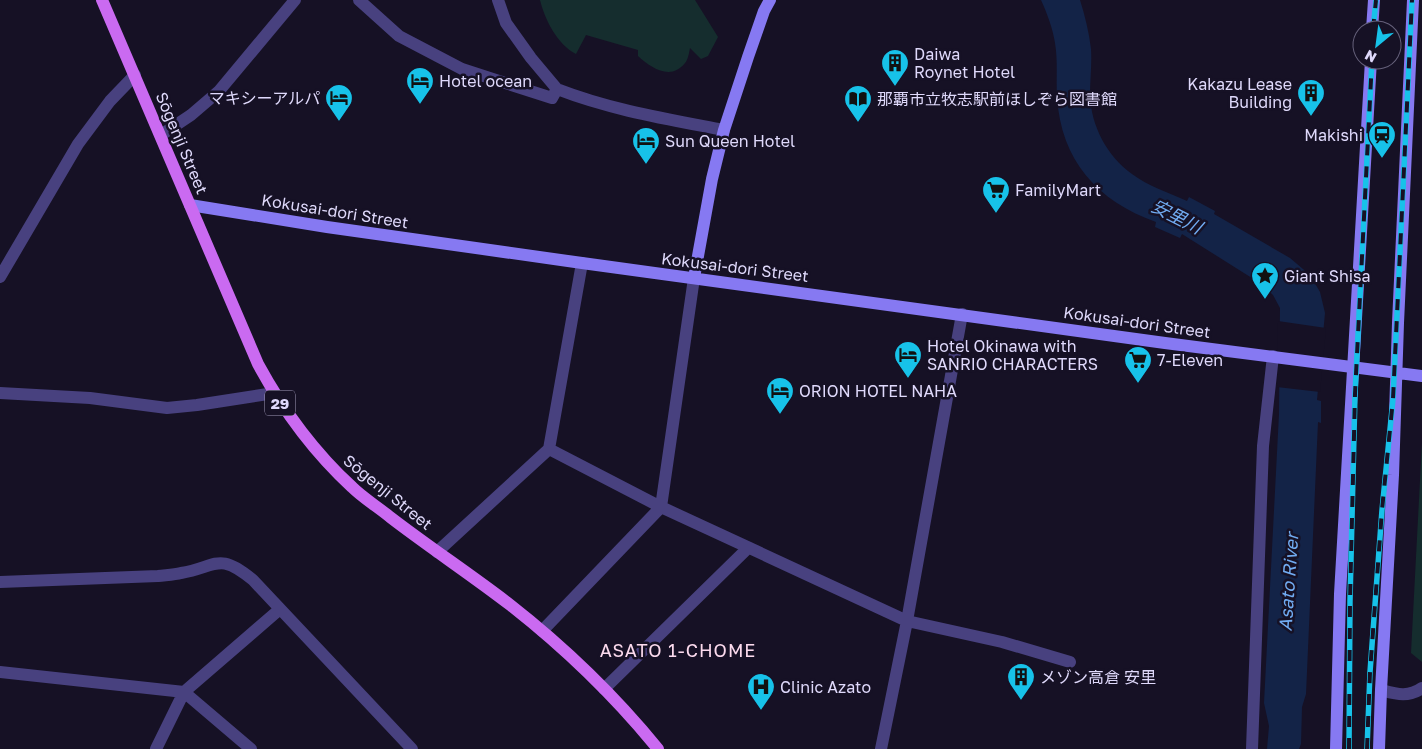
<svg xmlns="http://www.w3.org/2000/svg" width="1422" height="749" font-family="'Golos Text','Noto Sans JP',sans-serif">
<rect width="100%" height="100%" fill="#161125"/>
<!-- green -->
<path fill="#152d2e" d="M540 0H695L718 37 708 56 701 59 690 48C689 53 688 60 685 63 671 81 651 68 638 56V50L586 35 576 54C557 44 545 20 540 0Z
M1422 442V662L1411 653Z"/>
<!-- water -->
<path fill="#132347" d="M1041 0H1080C1085 16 1089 32 1091 49 1092 64 1090 80 1090 95 1091 126 1107 156 1132 174 1148 186 1169 193 1187 201L1189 197 1215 211 1214 214 1290 258 1310 275 1320 292 1325 313 1317 400 1321 401V423L1318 422 1306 694 1302 707 1301 744 1299 749H1267L1269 726 1264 703 1279 414 1280 308 1273 295 1263 285 1182 234 1180 238 1155 227 1156 222C1097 201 1061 160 1057 97 1056 79 1058 61 1055 43 1053 29 1047 13 1041 0Z"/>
<!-- pier -->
<path fill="#161125" d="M1278 321 1326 328 1320 392 1277 387Z"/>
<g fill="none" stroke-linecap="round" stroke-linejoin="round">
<!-- street -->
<path stroke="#48417f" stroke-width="12" d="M359 0 399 36 462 69 552 98 557 89C611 110 667 119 724 130
M498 0 506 23 531 58 557 89
M161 135 191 115 219 91 295 0
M0 277 78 144 110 101 135 75
M0 393 90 398 167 408 197 405 274 393
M549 449 582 263
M437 552 549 449 661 507 907 621 1002 642 1070 662
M0 582 158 576C166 575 174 575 181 573 217 567 218 551 253 580L412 749
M542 631 661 507 694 278
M0 672 184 692 251 749
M604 689 748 548
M1381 690C1396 694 1408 698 1422 688
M156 749 184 692 280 609
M881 749 907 621 962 314
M1252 749 1263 446 1273 356"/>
<!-- secondary -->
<path stroke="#8679f2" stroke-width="12" d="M1372 30 1374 0
M190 205 327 227 582 263 1165 343 1422 376
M694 278 712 179 724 130 748 57 764 11 770 0
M1336 749 1340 594 1371 60
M1379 749 1381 690 1393 475 1398 323 1413 0"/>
<!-- primary -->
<path stroke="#ca6af1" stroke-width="12" d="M102 0 258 364C283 410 313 451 352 487 363 498 378 507 390 517 429 547 470 574 509 604 564 647 614 695 658 749"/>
<defs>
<path id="rail" d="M1373 30 1376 0
M1349 749 1350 601 1355 394 1372 60
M1367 749 1370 672 1382 510 1393 399 1412 0"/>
</defs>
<!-- rail casing -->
<use href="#rail" stroke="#17c2e9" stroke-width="5.5"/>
<!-- rail -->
<use href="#rail" stroke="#161125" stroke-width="4" stroke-dasharray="11" stroke-linecap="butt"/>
</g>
<!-- icons -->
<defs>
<symbol id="building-pin" viewBox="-11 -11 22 30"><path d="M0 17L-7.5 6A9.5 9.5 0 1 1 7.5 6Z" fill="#17c2e9" stroke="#161125"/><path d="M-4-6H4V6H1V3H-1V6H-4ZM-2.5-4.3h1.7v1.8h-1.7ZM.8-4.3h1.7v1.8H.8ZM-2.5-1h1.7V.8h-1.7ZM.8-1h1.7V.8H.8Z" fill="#111"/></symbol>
<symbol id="hotel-pin" viewBox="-11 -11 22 30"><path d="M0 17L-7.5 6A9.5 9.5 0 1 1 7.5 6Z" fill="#17c2e9" stroke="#161125"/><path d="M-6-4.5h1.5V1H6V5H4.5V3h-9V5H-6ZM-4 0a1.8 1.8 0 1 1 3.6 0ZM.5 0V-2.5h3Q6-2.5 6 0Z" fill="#111"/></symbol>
<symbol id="library-pin" viewBox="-11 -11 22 30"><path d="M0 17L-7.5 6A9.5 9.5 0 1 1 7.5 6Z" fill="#17c2e9" stroke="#161125"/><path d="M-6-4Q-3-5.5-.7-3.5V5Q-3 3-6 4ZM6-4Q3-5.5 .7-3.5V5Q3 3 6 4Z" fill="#111"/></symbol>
<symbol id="station-pin" viewBox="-11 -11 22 30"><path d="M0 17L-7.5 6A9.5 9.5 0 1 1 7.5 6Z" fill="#17c2e9" stroke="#161125"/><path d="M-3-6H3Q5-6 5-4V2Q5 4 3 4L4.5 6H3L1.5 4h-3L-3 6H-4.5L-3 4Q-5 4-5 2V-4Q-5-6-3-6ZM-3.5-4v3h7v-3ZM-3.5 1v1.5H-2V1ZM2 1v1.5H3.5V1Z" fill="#111"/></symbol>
<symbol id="supermarket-pin" viewBox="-11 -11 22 30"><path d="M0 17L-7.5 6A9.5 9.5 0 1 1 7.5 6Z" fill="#17c2e9" stroke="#161125"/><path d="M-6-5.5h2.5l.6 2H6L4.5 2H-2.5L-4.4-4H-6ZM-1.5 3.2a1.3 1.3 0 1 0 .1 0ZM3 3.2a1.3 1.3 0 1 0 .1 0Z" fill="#111"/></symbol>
<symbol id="sight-pin" viewBox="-11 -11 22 30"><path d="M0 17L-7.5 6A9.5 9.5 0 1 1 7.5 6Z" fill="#17c2e9" stroke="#161125"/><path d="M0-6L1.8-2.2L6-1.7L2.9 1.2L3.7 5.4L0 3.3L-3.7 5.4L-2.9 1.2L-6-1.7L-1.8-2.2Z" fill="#111"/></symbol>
<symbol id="hospital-pin" viewBox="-11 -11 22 30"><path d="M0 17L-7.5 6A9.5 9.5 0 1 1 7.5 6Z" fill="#17c2e9" stroke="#161125"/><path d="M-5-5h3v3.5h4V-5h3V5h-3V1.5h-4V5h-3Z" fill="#111"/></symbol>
</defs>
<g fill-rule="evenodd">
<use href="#building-pin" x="879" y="47" width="32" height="43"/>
<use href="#hotel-pin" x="404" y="65" width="32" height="43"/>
<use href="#building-pin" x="1295" y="77" width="32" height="43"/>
<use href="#hotel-pin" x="323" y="82" width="32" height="43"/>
<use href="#library-pin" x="842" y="83" width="32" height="43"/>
<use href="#station-pin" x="1366" y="119" width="32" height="43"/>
<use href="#hotel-pin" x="630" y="125" width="32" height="43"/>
<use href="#supermarket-pin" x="980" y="174" width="32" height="43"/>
<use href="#sight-pin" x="1249" y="260" width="32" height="43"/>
<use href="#hotel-pin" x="892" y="339" width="32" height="43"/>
<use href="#supermarket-pin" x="1122" y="344" width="32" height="43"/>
<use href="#hotel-pin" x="764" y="375" width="32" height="43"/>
<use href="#building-pin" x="1005" y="661" width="32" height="43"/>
<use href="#hospital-pin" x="745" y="671" width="32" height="43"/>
</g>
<g text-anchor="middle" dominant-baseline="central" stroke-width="5" stroke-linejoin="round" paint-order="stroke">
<!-- shield labels -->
<rect fill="#161125" stroke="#a39dbb" stroke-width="1" x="265" y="390.5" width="30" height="25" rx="4"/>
<g font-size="15" font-weight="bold" fill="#dfd9fb">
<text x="280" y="403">29</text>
</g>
<!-- poi labels -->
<g font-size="16" fill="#dfd9fb" stroke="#161125" text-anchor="start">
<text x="914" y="54">Daiwa<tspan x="914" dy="18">Roynet Hotel</tspan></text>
<text x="439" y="81">Hotel ocean</text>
<text x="1292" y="84" text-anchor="end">Kakazu Lease<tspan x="1292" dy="18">Building</tspan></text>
<text x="320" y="98" text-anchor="end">マキシーアルパ</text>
<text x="877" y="99">那覇市立牧志駅前ほしぞら図書館</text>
<text x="1363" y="135" text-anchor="end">Makishi</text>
<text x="665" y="141">Sun Queen Hotel</text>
<text x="1015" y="190">FamilyMart</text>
<text x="1284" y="276">Giant Shisa</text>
<text x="927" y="346">Hotel Okinawa with<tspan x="927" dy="18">SANRIO CHARACTERS</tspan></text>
<text x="1157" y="360">7-Eleven</text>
<text x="799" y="391">ORION HOTEL NAHA</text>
<text x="1040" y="677">メゾン高倉 安里</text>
<text x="780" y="687">Clinic Azato</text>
</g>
<!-- street labels -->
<g font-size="16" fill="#dfd9fb" stroke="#161125">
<text transform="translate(182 143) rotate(67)">Sōgenji Street</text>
<text transform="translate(335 211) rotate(9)">Kokusai-dori Street</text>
<text transform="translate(735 267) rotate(7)">Kokusai-dori Street</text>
<text transform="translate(1137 322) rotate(8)">Kokusai-dori Street</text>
<text transform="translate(388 492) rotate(39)">Sōgenji Street</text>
</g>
<!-- water labels -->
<g font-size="18" font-style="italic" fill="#71abf1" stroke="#161125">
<text transform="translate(1177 216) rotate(27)">安里川</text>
<text transform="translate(1288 582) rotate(-86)">Asato River</text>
</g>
<!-- neighbourhood labels -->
<g font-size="18" letter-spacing="1" fill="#fbdaed" stroke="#161125">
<text x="678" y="650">ASATO 1-CHOME</text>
</g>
</g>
<!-- north arrow -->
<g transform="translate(1377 45) rotate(209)"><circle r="24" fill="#161125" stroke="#66617b"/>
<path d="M0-4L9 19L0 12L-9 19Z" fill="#17c2e9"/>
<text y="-8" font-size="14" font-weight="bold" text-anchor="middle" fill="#dfd9fb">N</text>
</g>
</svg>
